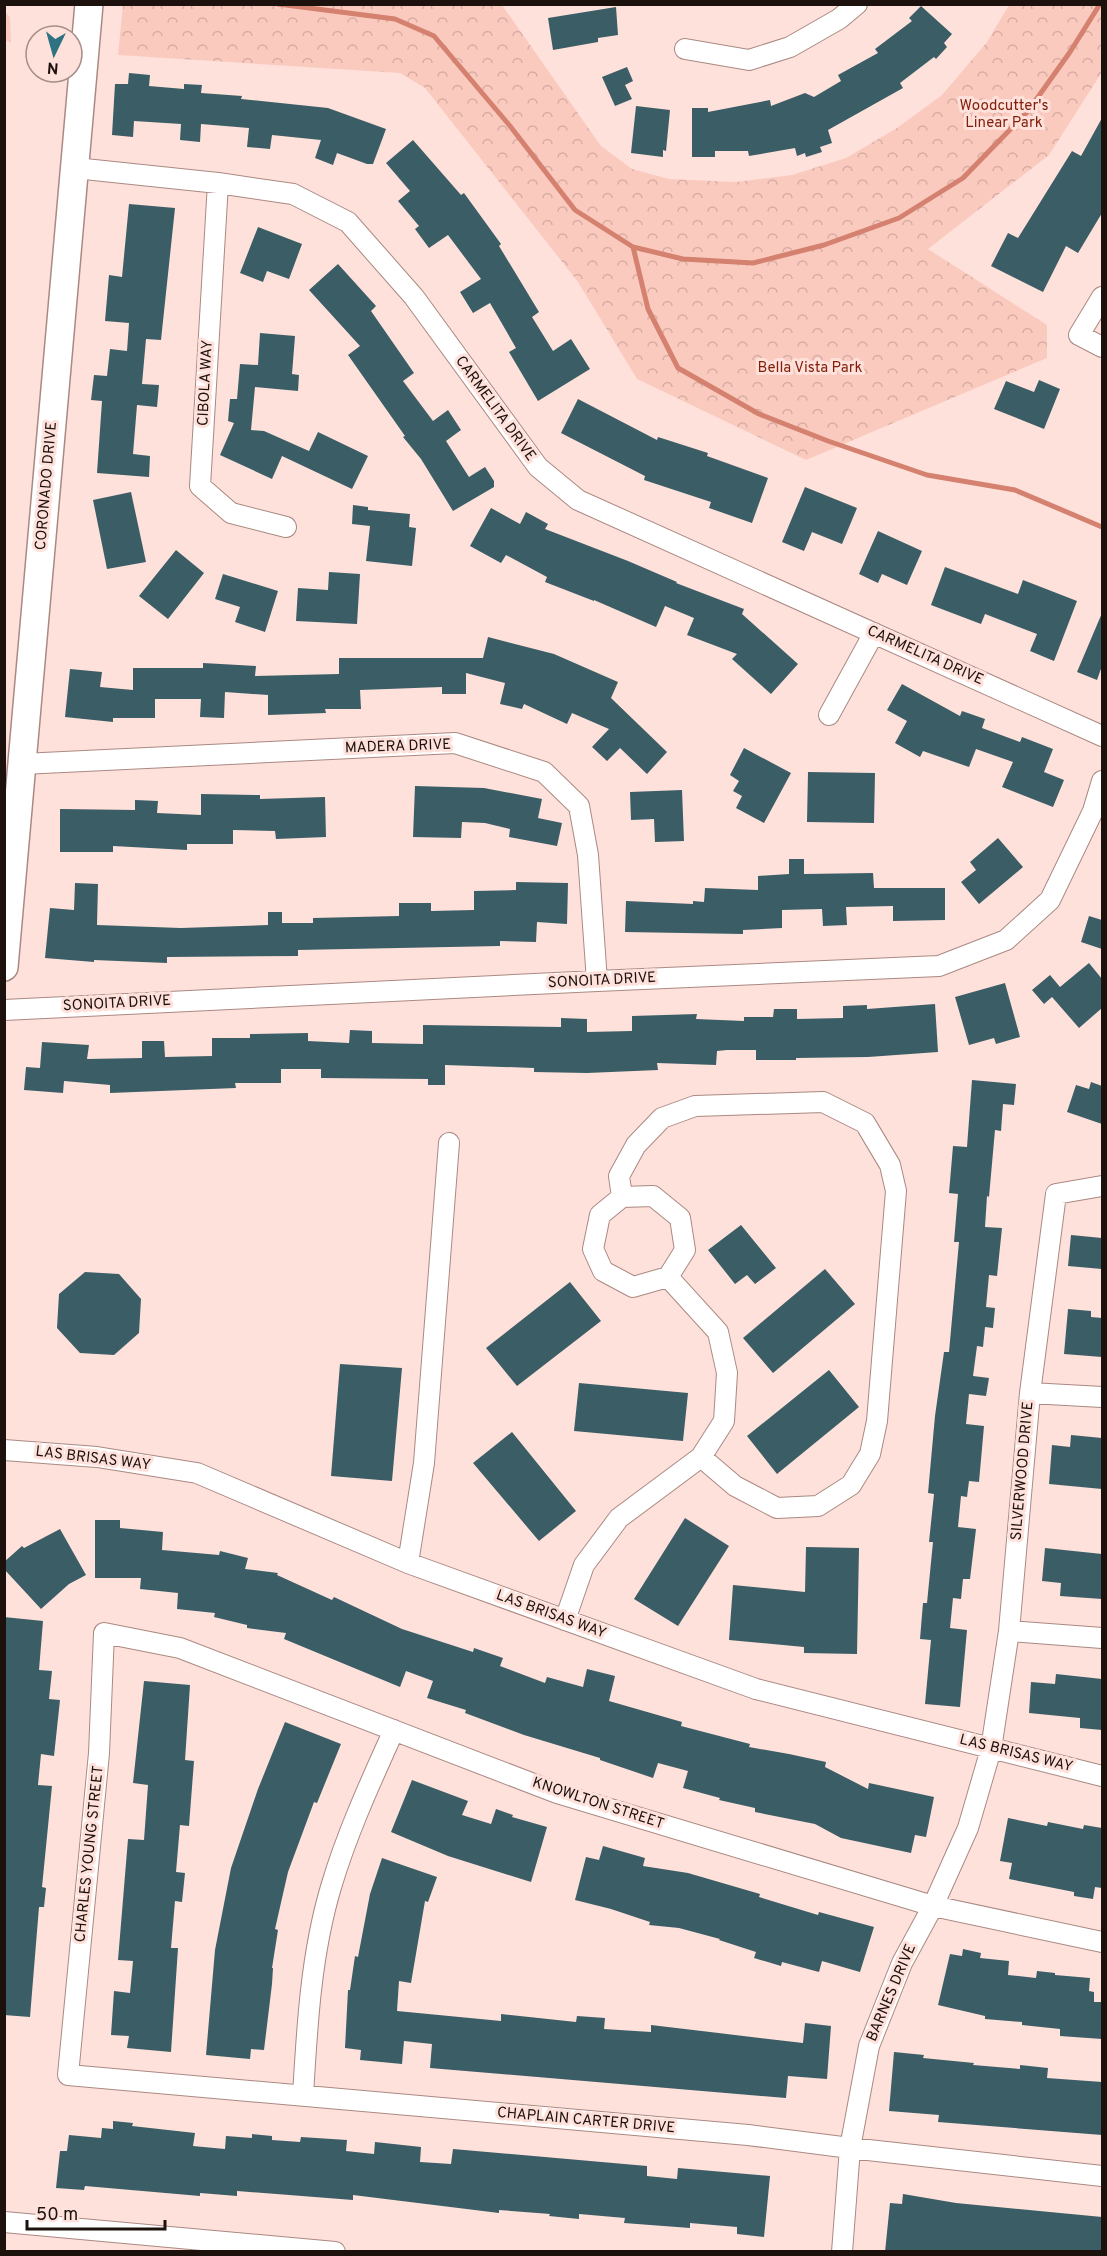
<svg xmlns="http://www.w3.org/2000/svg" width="1107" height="2256" font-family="Overpass,sans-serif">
<defs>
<pattern id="forest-crowns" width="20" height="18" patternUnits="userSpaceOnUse" patternTransform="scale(1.5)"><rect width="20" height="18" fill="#fbcabf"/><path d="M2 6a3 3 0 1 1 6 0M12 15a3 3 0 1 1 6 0" fill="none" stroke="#d7aca3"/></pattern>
</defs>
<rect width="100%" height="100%" fill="#ffe1db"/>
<!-- grass -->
<path fill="#fbcabf" d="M5 12 10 17 11 43 5 40Z"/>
<!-- forest -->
<path fill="url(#forest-crowns)" d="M123 5H502L601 146 632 169 669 179 736 182 792 175 846 158 897 128 942 95 987 42 1009 5H1102V72L1049 155 928 249 1047 325V358L806 460 637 379 578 282 425 88 400 73 118 55Z"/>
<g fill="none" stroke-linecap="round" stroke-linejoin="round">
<!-- stream -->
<path stroke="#d5816f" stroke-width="5" d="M278 4 395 19 434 36 510 126 575 210 633 247 683 259 753 263 824 245 899 218 963 178 1028 111 1070 52 1100 4
M633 247 648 309 678 368 759 414 828 441 927 475 1015 490 1102 527"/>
</g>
<!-- building -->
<path fill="#3b5d66" d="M921 6 952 34 944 43 947 47 936 59 934 57 900 83 903 88 828 130 832 143 820 147 822 152 806 157 805 153 797 156 795 148 749 156 748 151H715V157H692V108H708V112L770 100 771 106 805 93 814 97 841 81 838 75 878 53 875 49 912 21 909 18Z
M616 7 618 35 598 38V42L553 50 548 18Z
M627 67 633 81 625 85 632 99 615 106 602 77Z
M129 73 150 75 149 86 184 89V84L202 85 201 93 242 96 241 99 328 108 386 129 373 164H367L337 153 333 165 315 158 321 140 272 135 270 149 247 147 249 128 201 124 200 142 180 140 181 124 134 121 133 137 112 135 115 84H128Z
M636 106 670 110 666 151 663 150V157L631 153Z
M1102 118V213L1078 253 1066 246 1043 292 991 266 1008 233 1018 238 1072 151 1081 156Z
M413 140 461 195 464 193 501 244 499 246 539 312 532 317 553 351 571 339 590 369 538 401 509 352 516 348 490 303 473 313 460 292 481 279 448 235 429 248 415 229 419 226 398 201 410 191 386 163Z
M129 204 175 208 161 340 146 339 142 384 159 385 157 407 137 405 133 454 150 456 149 477 97 473 102 401 91 400 94 375 107 376 110 349 127 351 129 323 105 321 109 275 122 277Z
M258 227 302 244 289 279 267 271 263 282 240 273Z
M338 264 376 306 371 311 414 373 403 381 433 421 448 410 461 430 446 441 469 477 485 467 494 481V487L453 511 421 459 403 437 405 436 348 355 360 346 309 290Z
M260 333 295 336 292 374 299 375 298 391 255 387 251 430 264 431 309 451 318 432 368 456 352 489 282 456 272 479 220 455 234 423 228 421 230 399H237L240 364 258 365Z
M1039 380 1060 389 1044 429 994 409 1006 381 1034 392Z
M578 399 657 440 658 437 708 453 707 456 768 478 752 523 709 508 711 502 644 480 645 476 561 433Z
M805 487 857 508 842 544 812 532 804 551 782 542Z
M131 492 146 562 107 569 93 500Z
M353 505 368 507V510L410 514 409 527 416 528 412 566 366 561 370 526 352 524Z
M491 508 520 524 526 512 548 524 545 529 628 561 677 582 676 583 744 609 742 614 798 664 771 694 732 659 737 654 687 635 694 618 665 606 656 627 594 600V601L545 582 547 577 506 555 501 563 470 546Z
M878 531 922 551 907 585 882 574 878 583 859 574Z
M176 550 204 573 168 619 139 596Z
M945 567 1018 594 1023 580 1077 601 1054 661 1030 651 1037 634 985 614 981 624 931 605Z
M329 572 360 574 357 624 296 621 298 588 328 590Z
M223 574 278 591 265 632 235 622 240 607 215 599Z
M1102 613V666L1097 680 1077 672Z
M488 637 554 654 618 682 611 698 667 752 647 774 620 748 607 761 592 747 609 729 572 713 567 724 524 704 522 709 500 704 505 683 466 673V694H442V687L360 690 361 709H325L326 713 268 715V695L225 692 224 718 200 717 201 699H155V718H113V722L65 717 70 669 102 672 100 687 133 690V668H203V663L256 666 255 676 339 674V658H483Z
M902 684 960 716 962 711 985 719 982 728 1020 742 1022 737 1053 749 1044 772 1064 780 1053 807 1002 787 1013 762 976 749 969 767 923 751 920 757 895 743 907 721 887 710Z
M744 748 791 773 764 823 736 808 742 796 733 791 739 781 730 775Z
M808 772 875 773 874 823 807 822Z
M415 786 484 788 542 799 538 818 562 823 557 846 509 837 510 829 485 823 462 822 461 838 413 837Z
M682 790 684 841 655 842 654 819 631 820 630 792Z
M201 794 260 795V799L325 797 326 837 276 839 275 831 233 830V844H187V850L113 846V852H60V809L135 810V800L158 801 157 813 201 815Z
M998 838 1023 867 979 904 961 882 976 870 970 862Z
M789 859H804V874L873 873 874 888H945V920L893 921V906L846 907 847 925 823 926 822 909 782 910V928L743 930V934L625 932 626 901 693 904V901L704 902 705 888 758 890V876L789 874Z
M516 882 568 883 567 924 537 922 536 942 500 941V946L298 950V956L167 957V963L94 960V962L45 958 50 908 74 910 75 883 98 884 97 925 181 928 268 925V912H282V923H313V918L399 916V903H431V911L474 910V891L516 890Z
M1089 916 1102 920V949L1081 942Z
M1089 963 1102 979V1008L1079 1028 1052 997 1044 1004 1032 990 1050 975 1060 987Z
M1005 983 1020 1037 996 1044 994 1038 969 1045 955 997Z
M935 1004 938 1052 868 1057 796 1058V1060H756V1050H727L717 1051 716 1065 657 1063 658 1070 587 1073 534 1072V1068L445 1065V1085H428V1079L321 1078V1069H281V1083H235L236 1088 110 1093V1085L64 1081 63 1093 24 1090 26 1067 40 1068 42 1042 89 1045 87 1059 142 1058V1041H164L165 1057 212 1056V1038H250V1034L308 1033V1041L349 1043 350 1030 372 1031V1043L423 1044V1025L561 1027V1018L587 1019V1032L632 1031V1016L697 1014 696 1019 744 1021V1017H773L774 1009H797V1019L843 1018V1006L867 1005V1009Z
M972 1080 1016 1084 1014 1105 1003 1104 1001 1131 995 1130 989 1197 987 1196 985 1227 1002 1228 997 1276 989 1275 986 1307 995 1308 993 1328 985 1327 983 1347 977 1346 973 1376 989 1378 986 1396 969 1394 966 1424 984 1426 979 1482 969 1481 967 1497 961 1496 958 1527 976 1529 970 1579H963L961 1599 953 1598 950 1628 967 1630 960 1707 925 1704 931 1640 920 1639 923 1603H927L933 1542H929L934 1494 928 1493 935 1416 944 1352H949L959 1242H954L958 1194 949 1193 953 1146 967 1147Z
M1091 1082 1102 1086V1124L1067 1112 1076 1085 1089 1089Z
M741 1225 776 1268 755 1284 747 1275 735 1284 708 1250Z
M1071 1235 1102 1238V1269L1068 1266Z
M825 1269 855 1304 773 1373 743 1338Z
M85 1272 119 1274 141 1299 139 1333 114 1355 80 1353 57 1328 59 1294Z
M570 1282 601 1321 517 1386 486 1348Z
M1068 1309 1091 1311V1317L1102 1318V1357L1064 1354Z
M340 1364 402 1368 392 1481 331 1476Z
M829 1370 859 1407 777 1474 747 1436Z
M579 1383 688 1393 683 1441 574 1431Z
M512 1432 576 1511 539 1541 473 1463Z
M1071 1435 1102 1438V1489L1049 1484 1052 1445 1070 1447Z
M685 1518 729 1546 678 1626 634 1599Z
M95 1520H120V1528L163 1532 162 1550 219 1555 220 1551 248 1558 245 1569 278 1573 277 1575 332 1600 334 1597 402 1629 473 1652 474 1648 503 1658 500 1666 545 1683 547 1677 583 1687 587 1669 615 1676 609 1701 682 1722 681 1726 750 1744 749 1747 789 1754 826 1762 825 1767 868 1789 869 1783 934 1797 926 1837 915 1835 911 1853 841 1838 815 1824 755 1812V1808L719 1800 720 1798 683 1788 688 1771 658 1763 653 1778 600 1760V1758L524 1735 465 1713 466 1710 427 1698 433 1681 406 1671 400 1687 284 1639 286 1633 247 1628V1625L214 1617 215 1613 177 1609 178 1593 140 1589 141 1578H95Z
M60 1529 86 1575 69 1584 41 1609 4 1569V1562L22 1546 24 1548Z
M806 1547 859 1548 857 1654 804 1653V1647L729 1640 733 1585 805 1592Z
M1045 1548 1102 1554V1599L1060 1596 1061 1583 1042 1581Z
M4 1617 43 1621 39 1670 52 1671 49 1699 60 1700 54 1756 41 1754 38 1785 52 1786 42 1887 46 1888 44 1907H39L30 2017 4 2015Z
M1056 1674 1102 1679V1730L1080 1728V1718L1029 1713 1031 1682 1055 1684Z
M144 1681 190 1685 185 1760 194 1761 189 1826 180 1825 176 1872 185 1873 182 1902 175 1901 171 1948H178L171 2052 127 2048 129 2036 111 2035 114 1991 130 1993 133 1961 118 1960 128 1839 144 1840 148 1785 133 1783Z
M285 1722 341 1744 317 1803 314 1802 288 1872 275 1929 278 1930 272 1968H273L272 1984 264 2050 251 2049 250 2059 206 2055 215 1950 231 1868 258 1789Z
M412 1780 468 1801 462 1815 491 1824 496 1809 513 1815 512 1817 547 1827 531 1882 448 1856 391 1832Z
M1008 1818 1047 1826 1048 1822 1083 1829 1084 1825 1102 1828V1888L1095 1887 1093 1899 1074 1896V1892L1009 1879 1012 1863 1000 1861Z
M603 1846 645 1858 643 1866 688 1873 760 1894 759 1897 818 1915 819 1912 874 1927 860 1972 822 1961 819 1972 782 1962 781 1966 754 1958 756 1952 719 1940 720 1939 679 1928 649 1925 650 1922 611 1909 575 1900 586 1857 599 1860Z
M382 1858 437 1877 428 1902 425 1901 411 1983 399 1981 397 2011 501 2021V2014L576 2022 577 2016 605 2018 604 2029 651 2032V2025L803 2043 805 2023 831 2026 827 2079 788 2076 786 2098 430 2068 432 2044 404 2041 402 2064 360 2060 361 2050 345 2048 348 1990H350L355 1956 358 1957 370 1894Z
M963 1949 981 1953 980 1958 1009 1961 1008 1975 1036 1978 1037 1971 1055 1973V1975L1090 1978 1089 1991 1094 1992V2002H1102V2039L1060 2036V2029L1022 2025V2022L985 2019V2016L938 2005 950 1954 962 1956Z
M894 2052 924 2055 923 2058 974 2063 973 2065 1020 2069V2065L1048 2068 1047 2078 1102 2082V2135L938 2122 939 2115 889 2111Z
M113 2121 133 2123 132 2126 195 2133 193 2146 225 2149 226 2136 252 2138V2134L272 2136V2140L300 2142 301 2137 347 2140 346 2151 374 2154 375 2142 421 2147 420 2162 451 2164 453 2149 647 2166V2176L677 2179 678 2168 770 2176 764 2237 737 2234V2227L690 2223V2228L624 2223 625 2218 579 2214V2219L549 2216 550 2214 499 2210V2213L353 2195V2200L237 2191V2196L200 2193V2196L85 2186 84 2190 56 2188 60 2151H67L69 2135 101 2138 102 2128 113 2129Z
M903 2194 956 2203 1102 2217V2252H885L890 2203 902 2204Z"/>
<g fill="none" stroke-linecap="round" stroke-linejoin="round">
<defs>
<path id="street" d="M685 49 749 60 790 47 839 19 857 4
M75 168 218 183 293 194 348 222 414 297 538 467 578 500 1102 736
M218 183 200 486 231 513 286 527
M1102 297 1079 335 1102 347
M829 715 874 633
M22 764 455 743 544 772 579 806 588 855 597 981
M4 1010 597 981 939 966 1006 940 1050 900 1093 811 1102 781
M653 1196 680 1218 685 1250 668 1277 633 1287 603 1271 593 1249 600 1215 622 1197Z
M622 1197 619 1176 636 1145 662 1118 695 1106 823 1102 865 1123 890 1165 896 1191 877 1421 870 1454 851 1485 818 1506 777 1508 735 1486 701 1457
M1030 1393 1102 1397
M4 1450 97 1457 197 1473 408 1563 756 1689 1102 1776
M408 1563 424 1463 449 1143
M565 1620 584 1565 619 1518 701 1457 724 1421 727 1373 718 1332 668 1277
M1009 1631 1102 1638
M1102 1942 933 1906 557 1793 180 1648 104 1633 99 1753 68 2075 748 2135 850 2148 1102 2176
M303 2096C307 2026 311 1954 331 1887 347 1833 371 1781 394 1730
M4 2222 335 2252
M842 2252 850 2148 869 2046 902 1963 933 1906 968 1828 991 1749 1009 1631 1030 1393 1056 1194 1102 1186"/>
<path id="secondary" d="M4 967 89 4"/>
</defs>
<!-- street casing -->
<use href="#street" stroke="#aa8982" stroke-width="22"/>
<!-- secondary casing -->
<use href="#secondary" stroke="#aa8982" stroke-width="30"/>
<!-- street -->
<use href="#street" stroke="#fff" stroke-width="20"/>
<!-- secondary -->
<use href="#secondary" stroke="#fff" stroke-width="27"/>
</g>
<g text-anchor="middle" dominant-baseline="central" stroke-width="6" stroke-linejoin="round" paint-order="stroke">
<!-- park labels -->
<g font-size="15" fill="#811d09" stroke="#ffe1db">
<text x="1004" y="106">Woodcutter's<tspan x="1004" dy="17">Linear Park</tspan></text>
<text x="810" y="368">Bella Vista Park</text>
</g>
<!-- street labels -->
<g font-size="15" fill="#1d110e" stroke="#ffe1db">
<text transform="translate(206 383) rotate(-87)">CIBOLA WAY</text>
<text transform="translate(495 409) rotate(54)">CARMELITA DRIVE</text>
<text transform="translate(47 486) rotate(-85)">CORONADO DRIVE</text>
<text transform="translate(925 656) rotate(24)">CARMELITA DRIVE</text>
<text transform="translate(398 747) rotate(-2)">MADERA DRIVE</text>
<text transform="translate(602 981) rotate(-3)">SONOITA DRIVE</text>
<text transform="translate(117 1004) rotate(-3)">SONOITA DRIVE</text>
<text transform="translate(93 1459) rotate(7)">LAS BRISAS WAY</text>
<text transform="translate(1023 1471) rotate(-85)">SILVERWOOD DRIVE</text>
<text transform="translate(551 1615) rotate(20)">LAS BRISAS WAY</text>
<text transform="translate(1016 1754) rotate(14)">LAS BRISAS WAY</text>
<text transform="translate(598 1804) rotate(18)">KNOWLTON STREET</text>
<text transform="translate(90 1854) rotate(-84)">CHARLES YOUNG STREET</text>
<text transform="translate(892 1993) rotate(-67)">BARNES DRIVE</text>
<text transform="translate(586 2121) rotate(5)">CHAPLAIN CARTER DRIVE</text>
</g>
</g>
<!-- border -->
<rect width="1107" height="2256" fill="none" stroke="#1d110e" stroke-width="12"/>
<!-- north arrow -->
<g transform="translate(54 54) rotate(185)"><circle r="28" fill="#ffe1db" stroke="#a58e89" stroke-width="1.5"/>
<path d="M0-4.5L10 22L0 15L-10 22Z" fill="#2f7383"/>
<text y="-9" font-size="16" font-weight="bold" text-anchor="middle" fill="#1d110e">N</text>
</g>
<!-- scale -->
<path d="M27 2220v9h138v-9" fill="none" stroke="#1d110e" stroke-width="3"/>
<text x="36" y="2220" font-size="18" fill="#1d110e" stroke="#ffe1db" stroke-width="4.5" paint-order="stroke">50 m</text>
</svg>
